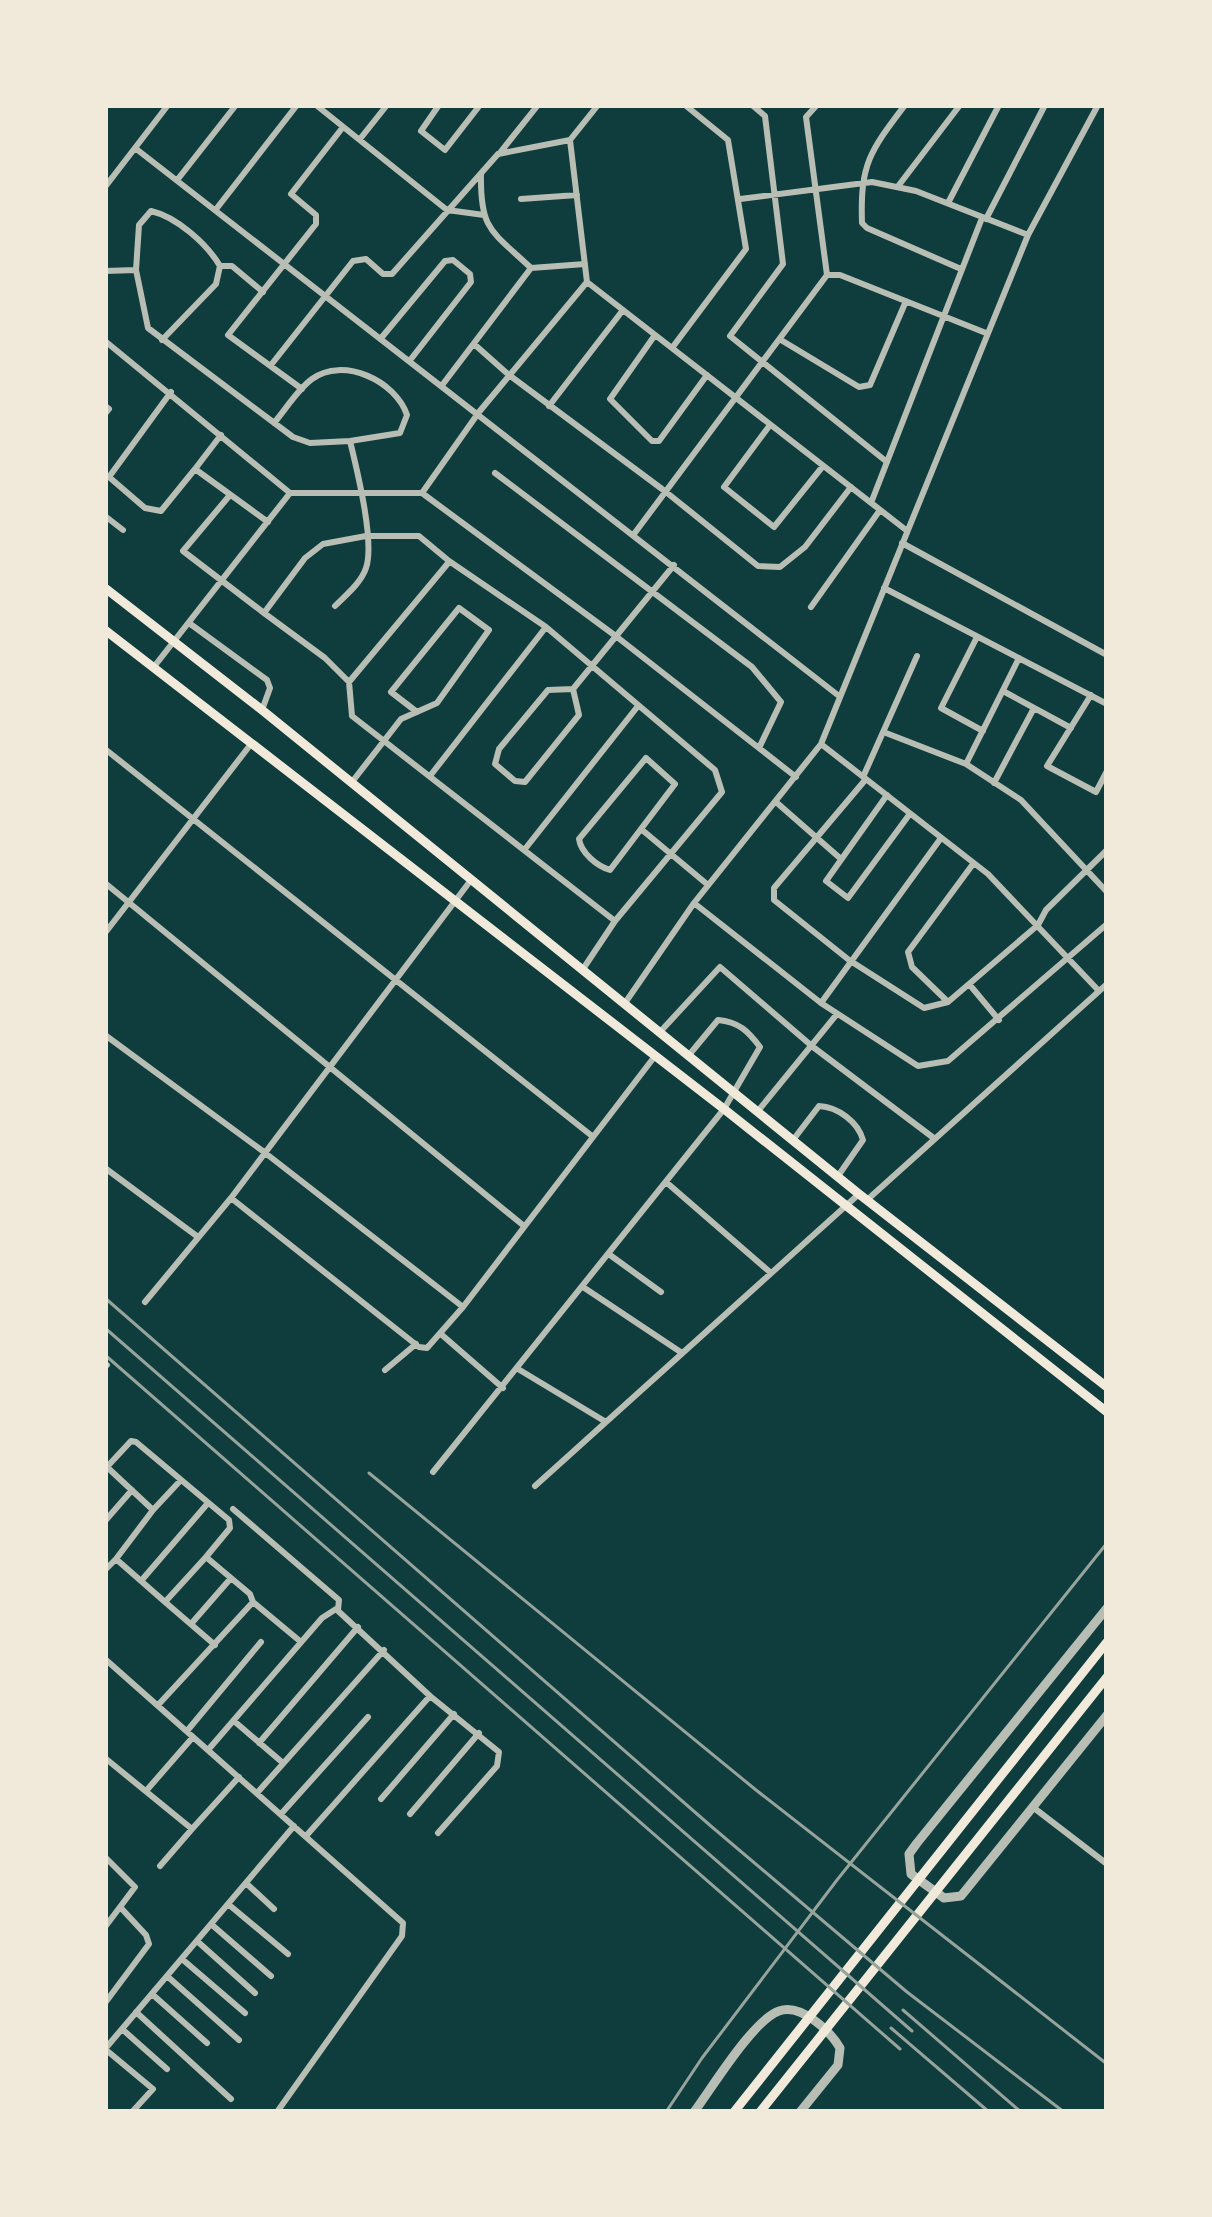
<svg xmlns="http://www.w3.org/2000/svg" width="1212" height="2217" font-family="'Noto Sans',sans-serif">
<rect width="100%" height="100%" fill="#0f3d3e"/>
<g fill="none" stroke-linecap="round" stroke-linejoin="round">
<!-- minor -->
<path stroke="#b8beb3" stroke-width="6" d="M316 105 447 210 484 215
M439 105 421 131 445 150 480 105
M598 105 570 140 587 282 906 530
M752 105 765 116 783 264 730 336 887 462
M817 105 806 117 827 275
M905 105C870 151 860 164 862 223L867 228 961 269
M360 139 387 105
M135 148 839 696
M499 154 538 105
M178 179 236 105
M899 185 960 105
M105 187 168 105
M521 199 577 195
M740 199 872 182 916 191 1028 235
M948 203 999 105
M217 208 297 105
M986 219 1045 105
M220 266H232L263 292
M531 268 585 264
M136 270 139 225 151 211C177 217 207 244 220 266L216 284 162 340
M105 271 136 270 148 328 293 437 310 443 350 441C357 470 375 542 366 568 361 583 346 595 335 606
M655 335 610 399 652 441H659L707 375
M382 337 445 261 453 260 470 274 471 282 411 359
M781 340 859 387 870 385 906 301
M105 341 290 493H422L479 412 587 282
M474 344 509 375 666 492 758 566 780 567 805 547 851 487
M672 348 746 249 728 140 685 105
M271 365 353 261 366 259 383 274H392L498 154 570 140
M443 384 531 268C492 231 480 231 481 174
M302 389 228 335 316 224V215L291 194 343 127
M171 392 109 477 145 508 161 511 195 469 268 522
M105 406 109 409 105 414
M549 406 623 310
M274 423C286 409 297 390 312 379 343 356 396 381 407 415L400 433 350 441
M770 425 724 487 774 527 823 466
M195 469 221 435
M495 473 752 667 781 702 759 748
M422 493 617 637 796 777
M230 495 183 551 264 613
M871 503 982 218
M105 516 123 530
M634 534 827 275H840L986 333
M902 543 1107 655
M449 562 349 682 352 716 615 921
M884 588 1107 704
M811 607 880 510
M189 623 267 680 270 688 262 710
M977 637 941 708 983 731
M153 668 290 493
M349 682 325 658 264 613 305 558 323 544 366 536H419L449 561 546 627 715 770 722 792 615 921 583 969
M573 689 579 715 525 782 515 781 495 764 499 749 548 690 573 689 674 565
M1003 691 1071 728
M1091 695 1047 766 1096 792 1107 771
M886 733 966 764 1021 800 1107 892
M821 744 988 874 1099 991
M105 749 592 1136
M646 758 675 784 610 870C597 866 581 853 579 839Z
M966 764 1019 658
M430 776 546 627
M863 777 917 656
M866 779 774 888V900L849 960 924 1008 948 1002 1038 925 1046 910 1107 850
M352 782 401 719 437 703 489 630 459 608 391 692 417 712
M994 783 1034 708
M887 795 826 881 848 898 909 815
M776 802 841 859
M641 829 708 885
M525 849 638 706
M471 880 231 1198 419 1347 427 1348 463 1307 655 1056
M105 883 524 1226
M694 903 821 1003 918 1066 948 1061 1107 924
M105 933 251 744
M969 984 999 1020
M948 1002 912 967 908 952 973 864
M625 1003 694 903 821 744 1028 235 1098 105
M821 1003 941 838
M660 1032 720 967 813 1047 935 1139
M105 1035 264 1152 463 1307
M758 1111 837 1014
M793 1140 819 1106C838 1107 858 1122 863 1140L838 1176
M105 1168 198 1237
M666 1182 771 1273
M867 1200 1107 984
M610 1255 661 1292
M583 1287 682 1353
M145 1302 231 1198
M442 1335 503 1388
M105 1367 107 1365
M518 1369 606 1422
M385 1370 416 1344
M108 1468 153 1510 180 1481
M105 1469 131 1441 136 1442 229 1520 230 1528 206 1557 250 1594 253 1602 159 1704
M433 1472 724 1109 760 1047C748 1031 739 1022 718 1020L689 1055
M535 1486 859 1194
M233 1509 339 1600 338 1610
M105 1521 132 1490
M116 1559 153 1510
M105 1570 116 1559 165 1602 206 1557
M141 1581 208 1503
M165 1602 215 1645
M253 1602 301 1642
M191 1624 231 1578
M105 1659 403 1923 402 1936 277 2112
M430 1696 499 1752 497 1766 438 1833
M234 1721 283 1763
M187 1731 261 1642
M259 1743 358 1627
M208 1750 322 1618 336 1609 430 1696 306 1836
M105 1758 192 1829 239 1777
M146 1791 193 1737
M257 1793 384 1650
M381 1799 454 1714
M1034 1808 1107 1864
M281 1814 368 1717
M410 1814 479 1733
M105 1857 135 1887 105 1927
M160 1866 192 1829
M246 1883 274 1909
M228 1904 288 1954
M211 1924 271 1976
M197 1941 255 1993
M182 1959 245 2013
M167 1976 239 2040
M152 1994 207 2043
M105 2003 149 1944 146 1935 121 1908
M136 2012 231 2099
M122 2029 167 2069
M132 2112 153 2089 105 2049 294 1826"/>
<!-- tertiary -->
<path stroke="#b8beb3" stroke-width="9" d="M1107 1608 917 1843 909 1854 911 1874 944 1898 961 1896 1107 1715
M694 2112C712 2088 753 2020 779 2011 801 2003 830 2031 840 2048L838 2065 800 2112"/>
<!-- secondary -->
<path stroke="#f1e9da" stroke-width="9" d="M105 588 262 710 859 1194 1107 1387
M105 630 724 1109 1107 1412
M734 2112 1107 1642
M760 2112 1107 1677"/>
<!-- rail -->
<path stroke="#97a49c" stroke-width="3" d="M105 1298 712 1827 907 1992 1064 2112
M105 1328 912 2031
M105 1355 900 2049
M369 1473 756 1790 1107 2064
M903 2010 1021 2112
M891 2028 989 2112
M666 2112 702 2058 837 1880 1107 1543"/>
</g>
<!-- border -->
<rect width="1212" height="2217" fill="none" stroke="#f1e9da" stroke-width="216"/>
</svg>
